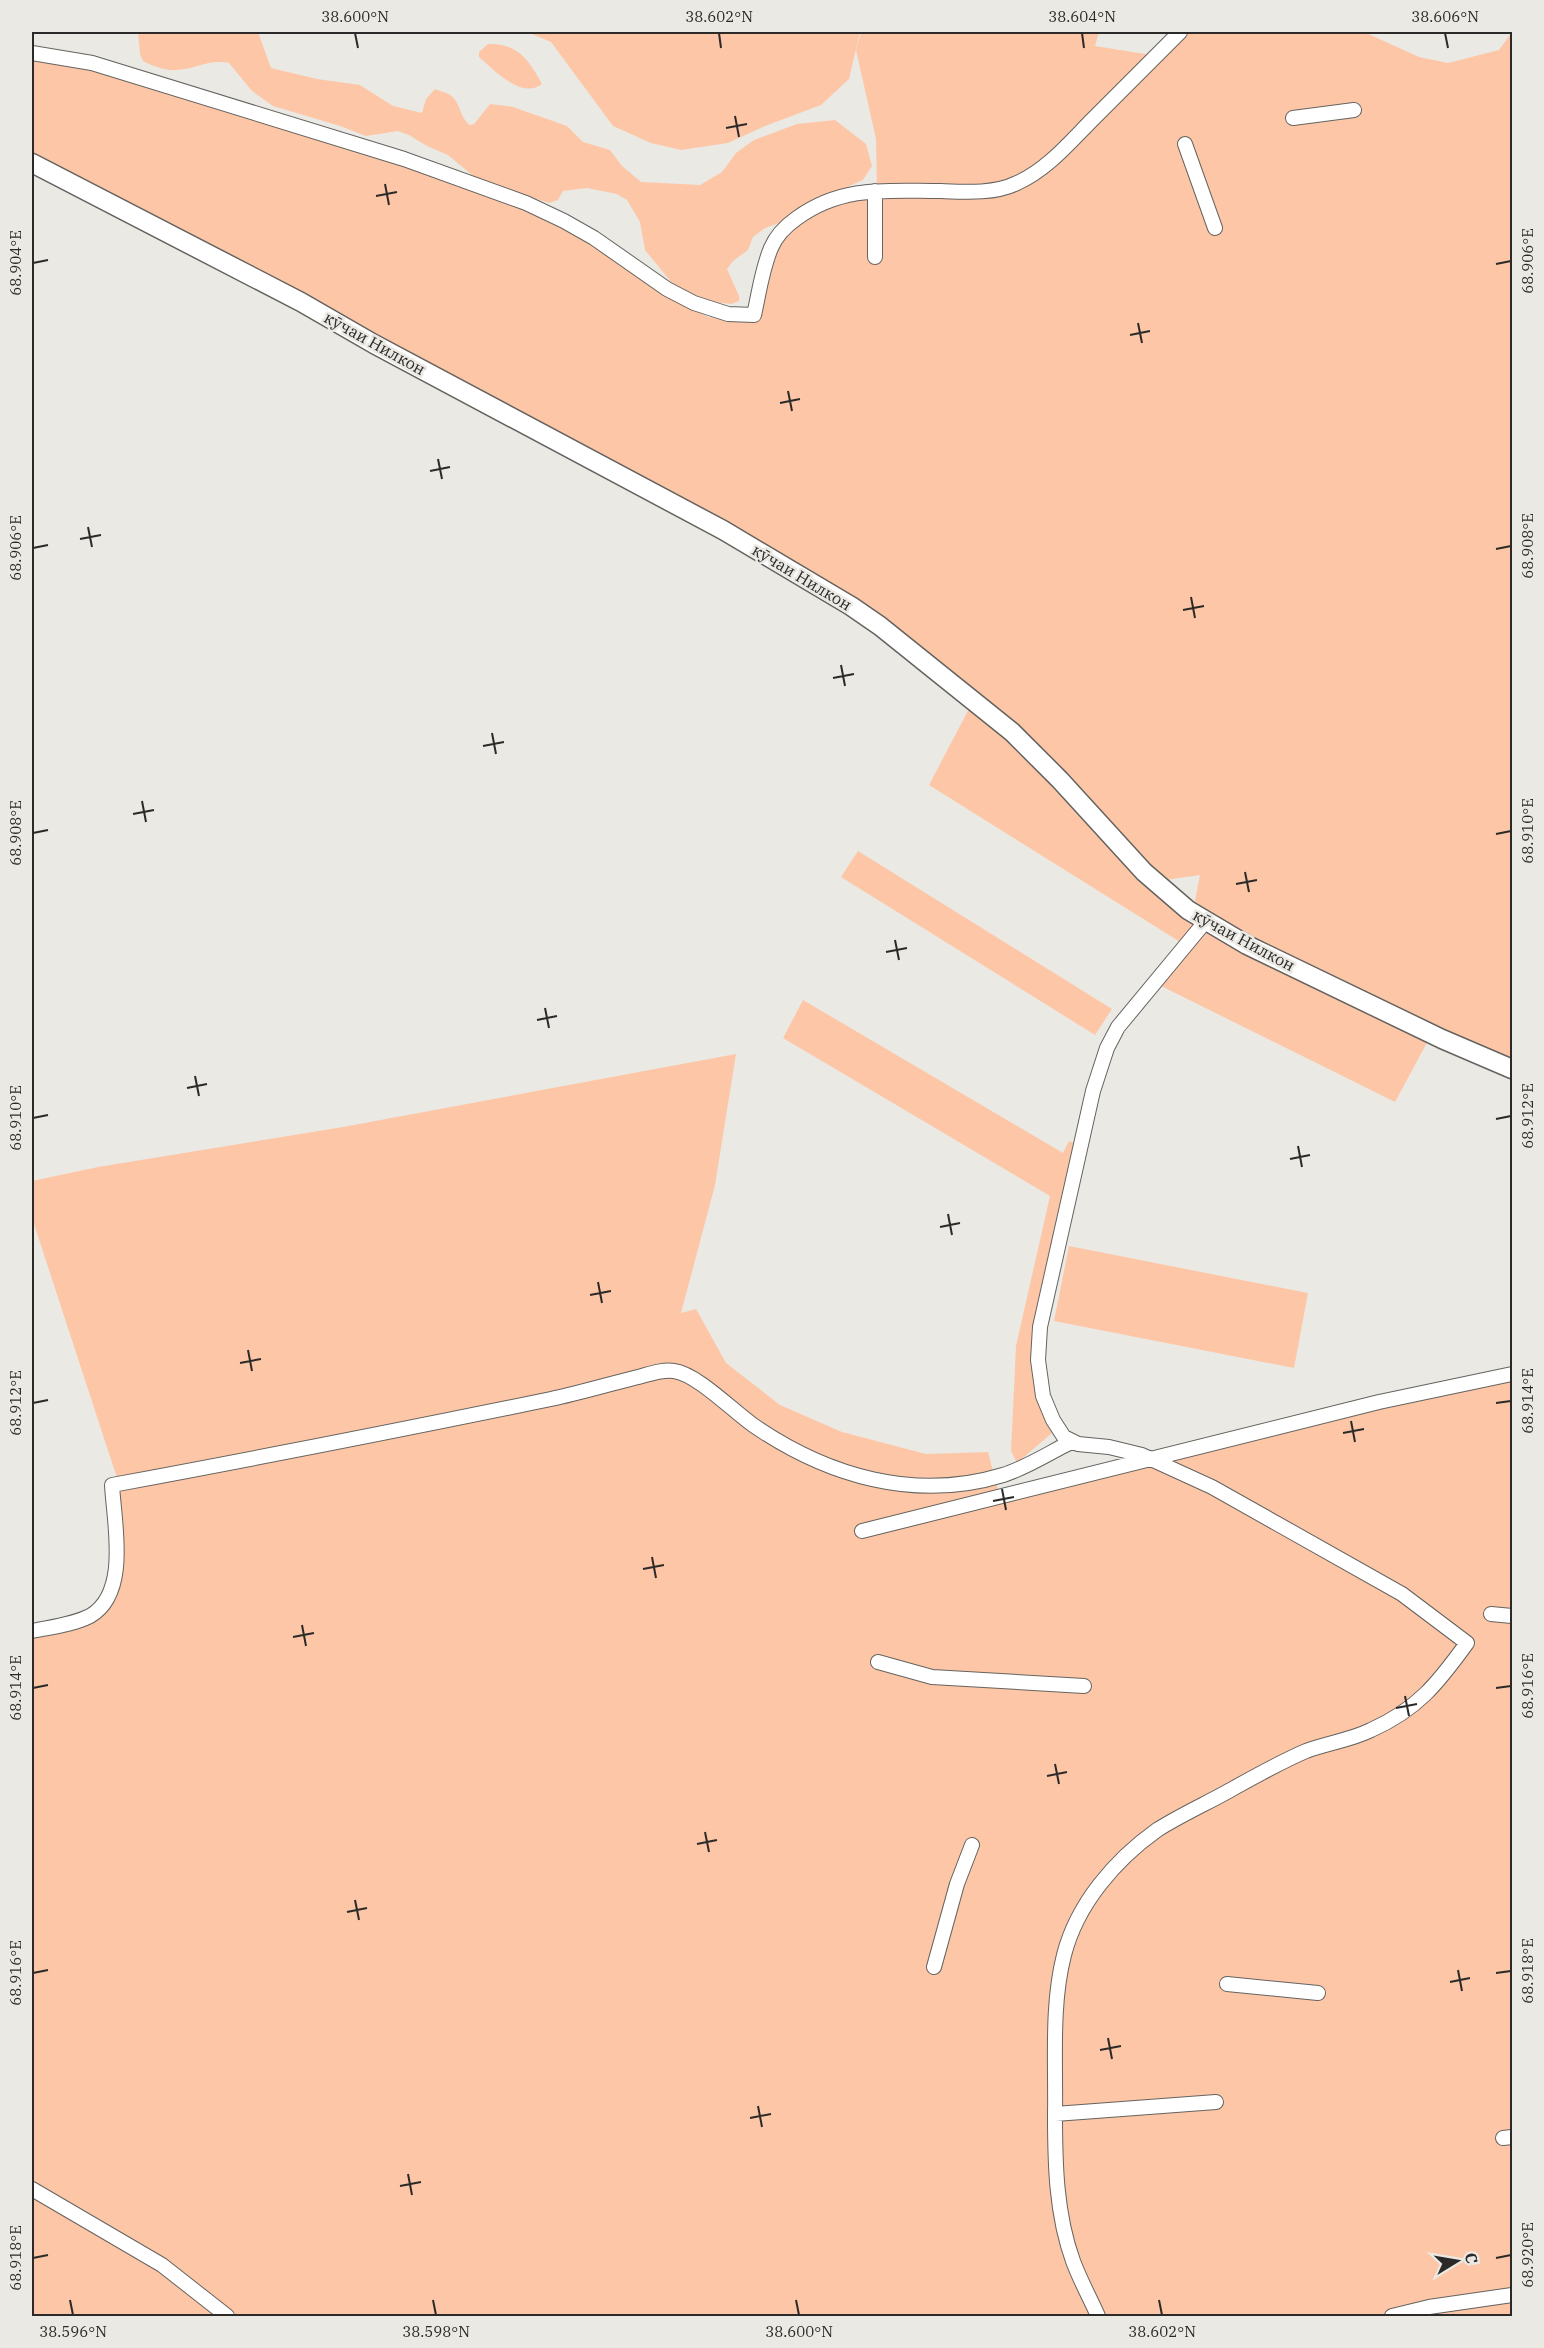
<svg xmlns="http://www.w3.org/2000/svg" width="1544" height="2348" font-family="'IBM Plex Serif',serif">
<rect width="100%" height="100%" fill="#ebe9e4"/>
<!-- green -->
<path fill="#fdc7a7" d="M138 32H258L271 68 317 79 360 85 393 106 422 113 426 99 435 89C439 91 446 92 450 95 461 102 459 117 470 125L474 124 490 104 513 107 567 126 583 142 610 150 622 166 641 182 700 185 722 172 736 153 754 140 797 124 835 120 866 144 872 166 863 180 829 195 785 221 765 228 753 237 748 250 733 261 727 269 739 296V301L731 304 714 302 676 288 645 250 640 222 627 200 617 194 587 188 563 191 558 200 549 203 478 180 448 155 427 146 409 135 398 131 366 136 340 126 273 106 252 91 229 63C207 59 194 70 176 70 166 71 152 66 143 61L140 54Z
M527 32H860L849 79 821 105 765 126 728 143 681 150 651 143 613 126 551 42Z
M861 32H1099L1095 46 1158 56 1183 32H1364L1419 57 1448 63 1499 50 1512 32V1063L1193 911 1200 875 1165 880 1016 730 689 504 32 152V48L144 79 384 161 411 160 559 220 668 295 708 317 735 320 755 315 769 250 820 205 877 194 876 139 856 50Z
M488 44C518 43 529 60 542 84 522 100 494 70 479 57V52Z
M972 703 1191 917 1430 1037 1395 1102 1155 983 1185 945 929 785Z
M858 851 1112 1009 1095 1035 841 877Z
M803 1000 1063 1153 1069 1141 1079 1145 1035 1341 1045 1396 1059 1427 1017 1463 1011 1451 1016 1346 1050 1196 783 1038Z
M736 1054 715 1185 681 1313 696 1309 726 1363 780 1405 842 1432 926 1454 988 1452 998 1490 1512 1376V2316H32V1630L109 1603 119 1484 32 1218V1181L98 1167 343 1127Z
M1069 1246 1308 1293 1294 1368 1054 1321Z"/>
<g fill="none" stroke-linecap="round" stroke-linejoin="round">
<defs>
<path id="street" d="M32 53 92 63 404 159 526 203 564 221 594 238 667 289 694 303 728 314 754 315C759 293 762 269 771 248 776 236 787 225 797 218 843 185 887 191 941 191 965 192 995 194 1017 183 1047 170 1071 141 1093 119 1122 90 1151 61 1180 32
M1293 118 1354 110
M1185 144 1215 228
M875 191V257
M862 1531 1379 1402 1512 1374
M1491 1614 1512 1616
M32 1631C51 1627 72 1625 90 1616 130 1593 114 1523 112 1485 258 1458 405 1429 551 1399 579 1393 606 1385 634 1378 647 1375 661 1369 674 1371 697 1374 733 1411 753 1425 827 1476 915 1502 1003 1475 1026 1468 1049 1453 1071 1442
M878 1662 932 1677 1084 1686
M934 1967 957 1884 972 1845
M1227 1984 1318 1993
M1055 2114C1056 2062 1051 2006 1064 1955 1077 1904 1115 1860 1157 1830 1179 1816 1203 1805 1225 1793 1252 1778 1278 1763 1306 1751 1327 1743 1351 1740 1371 1730 1418 1709 1438 1683 1467 1643L1402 1594 1212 1487 1142 1455 1109 1447 1078 1444 1064 1437 1053 1420 1043 1396 1038 1360 1040 1327 1093 1091 1107 1048 1118 1027 1205 922
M1503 2138 1512 2137
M32 2189 162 2265 227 2316
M1098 2316C1090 2298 1080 2280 1073 2261 1056 2214 1055 2164 1055 2114L1216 2102
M1392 2316 1429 2307 1512 2295"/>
<path id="secondary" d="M32 163 301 302 374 344 723 530 851 606 880 626 1012 732 1060 780 1144 872 1188 910 1247 945 1442 1039 1512 1069"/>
</defs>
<!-- street casing -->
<use href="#street" stroke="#65635f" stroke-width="16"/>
<!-- secondary casing -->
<use href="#secondary" stroke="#65635f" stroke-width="21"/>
<!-- street -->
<use href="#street" stroke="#fff" stroke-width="14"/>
<!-- secondary -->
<use href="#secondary" stroke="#fff" stroke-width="18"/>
</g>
<!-- ticks -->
<path fill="none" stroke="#2b2a28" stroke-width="2" d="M355 33 358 48M719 33 721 48M1082 33 1084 48M1445 33 1448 48M735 116 739 137M726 128 747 124M385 184 389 205M376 196 397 192M33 263 48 260M1496 264 1511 261M1138 323 1142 343M1130 335 1150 331M788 391 792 411M780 403 800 399M438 459 442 479M430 471 450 467M88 527 92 547M80 539 101 535M33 548 48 545M1496 549 1511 546M1191 597 1195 618M1183 610 1204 606M841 665 845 686M833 678 854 674M492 733 496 754M483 746 504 742M142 801 146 822M133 814 154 810M33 833 48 830M1496 834 1511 831M1245 872 1249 892M1236 884 1257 880M895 940 899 960M886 952 907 948M545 1008 549 1028M537 1020 557 1016M195 1076 199 1096M187 1088 207 1084M33 1118 48 1115M1496 1119 1511 1116M1298 1146 1302 1167M1290 1159 1310 1155M948 1214 952 1235M940 1227 960 1223M598 1282 602 1303M590 1295 611 1291M248 1350 252 1371M240 1363 261 1359M33 1403 48 1400M1496 1403 1511 1401M1351 1421 1355 1442M1343 1433 1364 1429M1002 1489 1006 1510M993 1501 1014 1497M652 1557 656 1578M643 1569 664 1565M302 1625 306 1646M293 1637 314 1633M33 1688 48 1685M1496 1688 1511 1686M1405 1696 1409 1716M1396 1708 1417 1704M1055 1764 1059 1784M1047 1776 1067 1772M705 1832 709 1852M697 1844 717 1840M355 1900 359 1920M347 1912 367 1908M1458 1970 1462 1991M33 1973 48 1970M1496 1973 1511 1971M1450 1982 1470 1978M1108 2038 1112 2059M1100 2050 1121 2046M758 2106 762 2127M750 2118 771 2114M408 2174 412 2195M400 2186 421 2182M33 2258 48 2255M1496 2258 1511 2255M70 2300 73 2315M433 2300 436 2315M796 2300 799 2315M1159 2300 1162 2315"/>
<g text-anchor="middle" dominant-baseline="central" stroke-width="5" stroke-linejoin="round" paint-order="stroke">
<!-- street labels -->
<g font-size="16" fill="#2b2a28" stroke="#ebe9e4">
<text transform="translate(375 343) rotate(29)">кӯчаи Нилкон</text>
<text transform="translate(802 577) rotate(31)">кӯчаи Нилкон</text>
<text transform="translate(1244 940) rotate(28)">кӯчаи Нилкон</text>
</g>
</g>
<!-- border -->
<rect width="1544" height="2348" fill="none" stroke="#ebe9e4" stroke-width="66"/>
<!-- north arrow -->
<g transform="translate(1457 2261) rotate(79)" stroke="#ebe9e4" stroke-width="4.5" paint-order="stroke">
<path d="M0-4.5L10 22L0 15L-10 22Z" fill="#2b2a28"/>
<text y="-9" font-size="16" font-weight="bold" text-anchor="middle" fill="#2b2a28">С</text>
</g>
<rect x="33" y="33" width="1478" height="2282" fill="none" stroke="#2b2a28" stroke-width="2"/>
<g font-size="15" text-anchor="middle" fill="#2b2a28">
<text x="355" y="22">38.600°N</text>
<text x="719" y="22">38.602°N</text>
<text x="1082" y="22">38.604°N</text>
<text x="1445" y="22">38.606°N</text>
<text transform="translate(1528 261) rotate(-90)" y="5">68.906°E</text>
<text transform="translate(16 263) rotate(-90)" y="5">68.904°E</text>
<text transform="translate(1528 546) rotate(-90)" y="5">68.908°E</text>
<text transform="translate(16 548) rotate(-90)" y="5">68.906°E</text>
<text transform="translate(1528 831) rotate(-90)" y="5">68.910°E</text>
<text transform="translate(16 833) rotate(-90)" y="5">68.908°E</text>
<text transform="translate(1528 1116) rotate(-90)" y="5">68.912°E</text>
<text transform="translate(16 1118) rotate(-90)" y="5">68.910°E</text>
<text transform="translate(1528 1401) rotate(-90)" y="5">68.914°E</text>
<text transform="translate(16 1403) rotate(-90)" y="5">68.912°E</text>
<text transform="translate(1528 1686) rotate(-90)" y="5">68.916°E</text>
<text transform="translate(16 1688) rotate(-90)" y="5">68.914°E</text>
<text transform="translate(1528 1971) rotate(-90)" y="5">68.918°E</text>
<text transform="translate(16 1973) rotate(-90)" y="5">68.916°E</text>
<text transform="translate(1528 2255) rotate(-90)" y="5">68.920°E</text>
<text transform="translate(16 2258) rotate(-90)" y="5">68.918°E</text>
<text x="73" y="2337">38.596°N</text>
<text x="436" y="2337">38.598°N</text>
<text x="799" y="2337">38.600°N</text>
<text x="1162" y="2337">38.602°N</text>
</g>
</svg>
